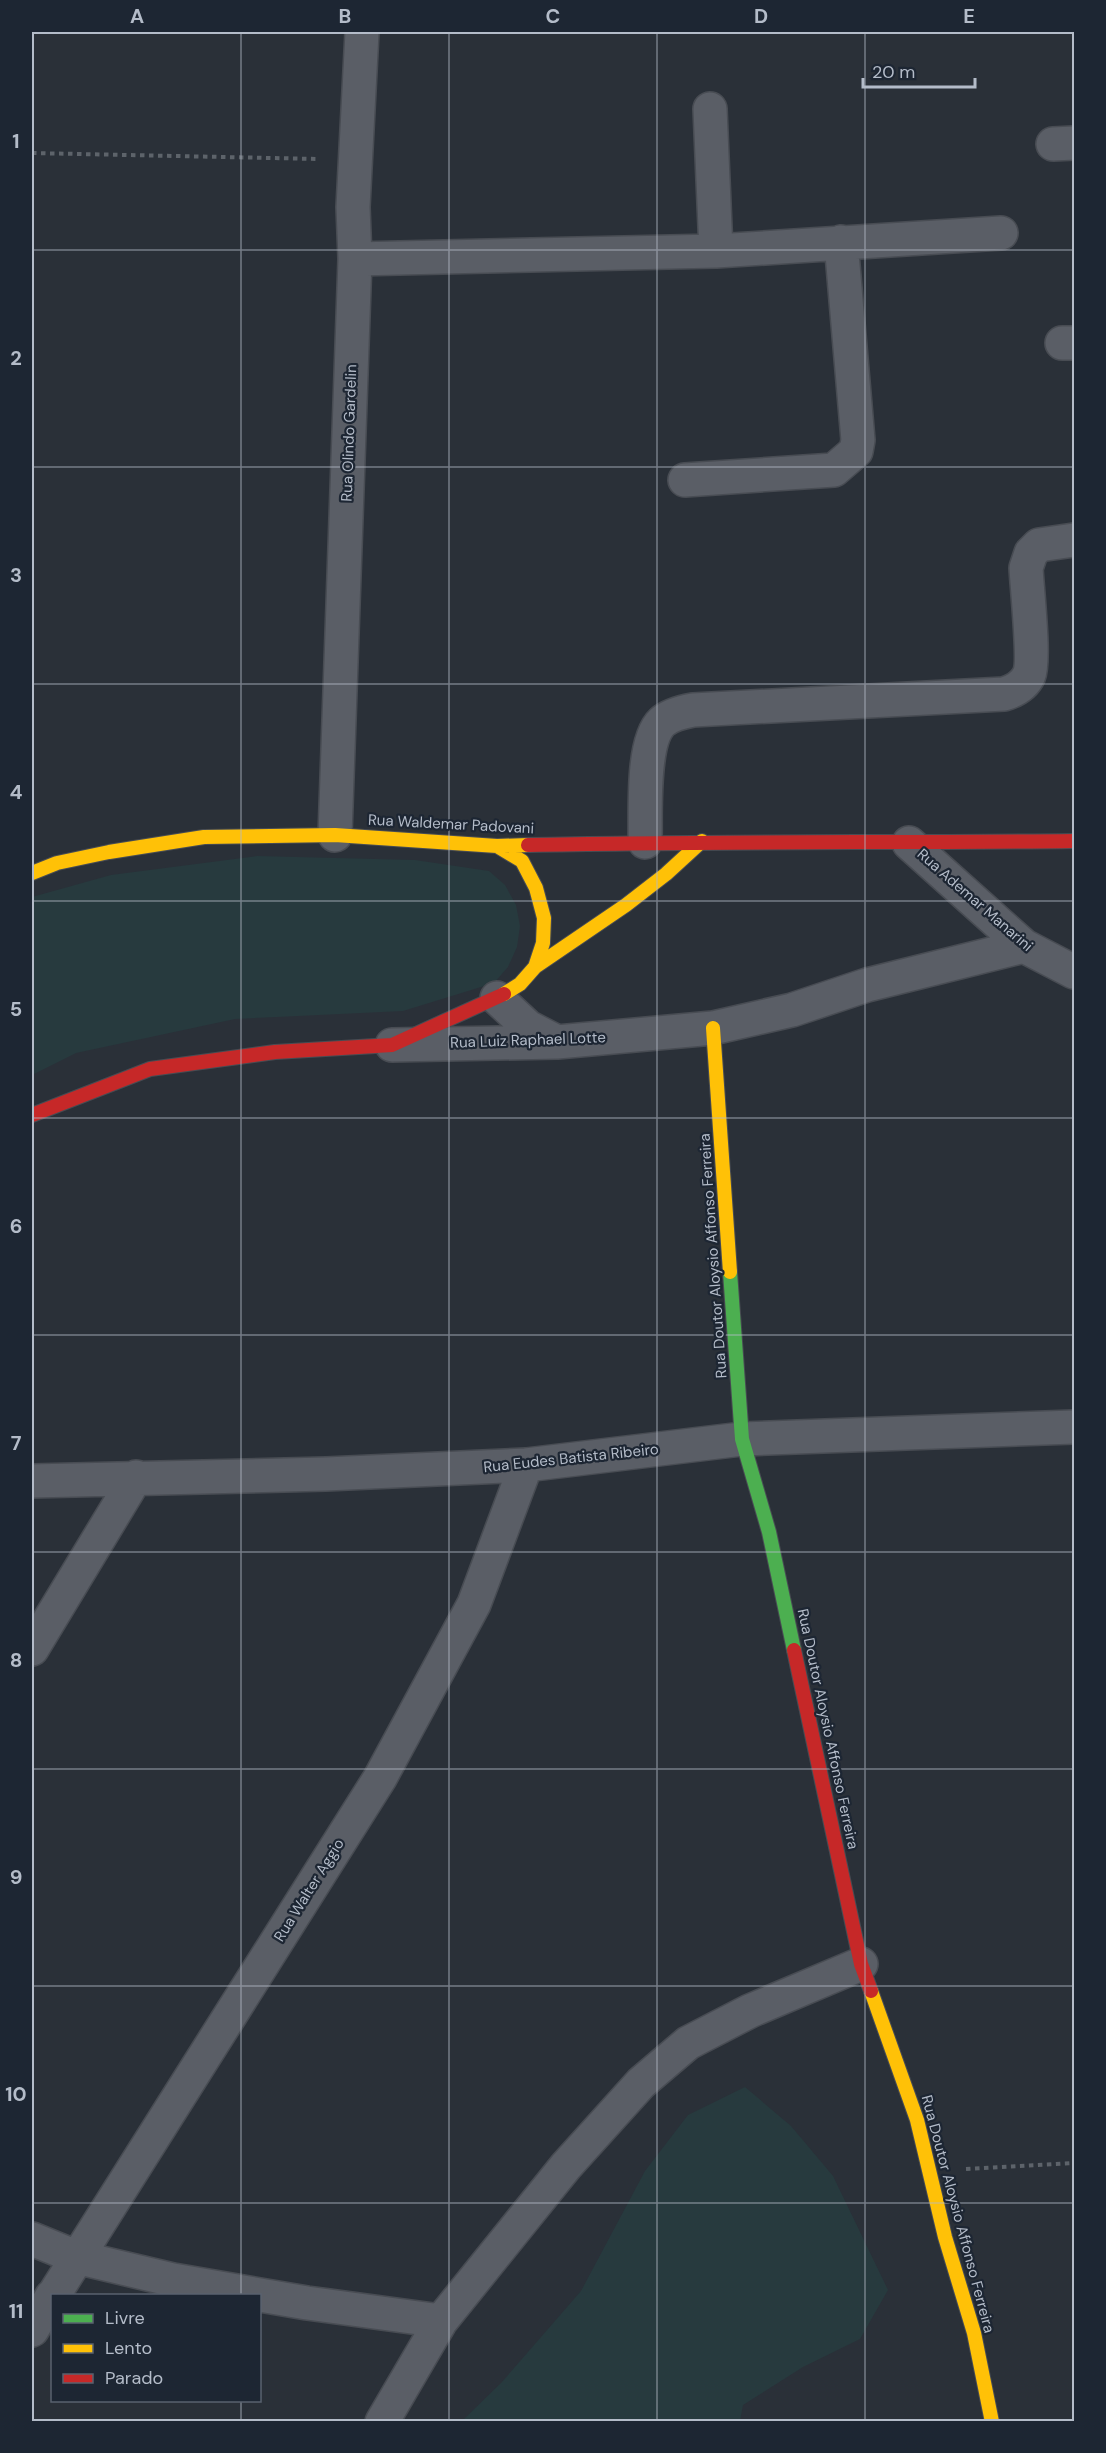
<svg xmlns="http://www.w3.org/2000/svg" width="1106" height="2453" font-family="'DM Sans',sans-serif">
<rect width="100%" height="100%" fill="#2a3038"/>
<!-- green -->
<path fill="#273a3e" d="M257 856 415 860 489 871 505 885 516 905 520 926 517 947 508 967 494 983 403 1011 235 1019 76 1053 32 1075V897L111 875Z
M745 2087 791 2126 833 2176 888 2290 860 2339 803 2367 743 2405 740 2421H462L502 2382 581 2291 645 2171 688 2115Z"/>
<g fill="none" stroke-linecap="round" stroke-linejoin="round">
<defs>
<path id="street" d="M710 109 716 251
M1053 144 1074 143
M355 259 716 251 1001 233
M1062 343H1074
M685 480 834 470 856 451 858 440 841 242
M335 835 355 259 353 207 362 32
M645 842C646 814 641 742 662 722 670 715 682 712 693 710L1004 694C1014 691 1024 686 1029 675 1035 661 1027 588 1026 568L1031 553 1039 545 1074 540
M909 843 1024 946 1074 972
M497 998 528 1027 557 1042
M392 1045 557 1042 713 1028 792 1010 867 985 1024 946
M32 1481 326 1474 526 1465 742 1439 1074 1427
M32 1649 136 1477
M32 2239 76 2257 173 2280 307 2303 441 2321
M53 2296 380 1778 474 1604 526 1465
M32 2330 52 2296
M382 2422 441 2321 566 2166 641 2083 688 2043 750 2011 861 1964"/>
<path id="fast" d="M730 1272 742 1439 769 1532 794 1650"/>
<path id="slow" d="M497 846 522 861 536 888 544 918 543 943 535 967
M32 873 57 863 109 852 204 837 335 835 497 846 528 845
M504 994 520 984 535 967 626 905 666 874 702 841
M713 1028 730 1272
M871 1991 917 2120 945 2237 974 2333 992 2422"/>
<path id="jam" d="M528 845C710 841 892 843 1074 841
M32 1115 150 1069 275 1052 392 1045 504 994
M794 1650 861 1964 871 1991"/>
</defs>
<!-- street casing -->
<use href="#street" stroke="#484c53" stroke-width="36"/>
<!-- fast casing -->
<use href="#fast" stroke="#484c53" stroke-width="16"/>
<!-- slow casing -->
<use href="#slow" stroke="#484c53" stroke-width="16"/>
<!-- jam casing -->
<use href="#jam" stroke="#484c53" stroke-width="16"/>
<!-- path -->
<path stroke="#5d636a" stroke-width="4" stroke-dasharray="4.5 4.5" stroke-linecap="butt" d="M32 153 319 159
M966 2169 1074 2163"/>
<!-- street -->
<use href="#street" stroke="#5a5e66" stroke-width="33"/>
<!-- fast -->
<use href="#fast" stroke="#4caf50" stroke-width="14"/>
<!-- slow -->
<use href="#slow" stroke="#ffc107" stroke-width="14"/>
<!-- jam -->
<use href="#jam" stroke="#c62828" stroke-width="14"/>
</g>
<!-- grid -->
<path fill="none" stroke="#b4bcc9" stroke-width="1.5" stroke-opacity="0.55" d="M241 32V2296M449 32V2422M657 32V2422M865 32V2422M32 250H1074M32 467H1074M32 684H1074M32 901H1074M32 1118H1074M32 1335H1074M32 1552H1074M32 1769H1074M32 1986H1074M32 2203H1074M241 2400V2422"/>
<g text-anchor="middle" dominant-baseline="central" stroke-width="4.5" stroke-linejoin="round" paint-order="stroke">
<!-- street labels -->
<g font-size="15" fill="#b4bcc9" stroke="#1d2633">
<text transform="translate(349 433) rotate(-88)">Rua Olindo Gardelin</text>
<text transform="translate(451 824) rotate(3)">Rua Waldemar Padovani</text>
<text transform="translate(975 900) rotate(41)">Rua Ademar Manarini</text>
<text transform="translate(528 1040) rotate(-2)">Rua Luiz Raphael Lotte</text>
<text transform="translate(713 1256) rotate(-94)">Rua Doutor Aloysio Affonso Ferreira</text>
<text transform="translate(571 1458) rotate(-6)">Rua Eudes Batista Ribeiro</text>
<text transform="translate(828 1729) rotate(78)">Rua Doutor Aloysio Affonso Ferreira</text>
<text transform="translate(309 1890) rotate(-58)">Rua Walter Aggio</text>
<text transform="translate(958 2214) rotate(75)">Rua Doutor Aloysio Affonso Ferreira</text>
</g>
</g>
<!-- border -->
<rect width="1106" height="2453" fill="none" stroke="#1d2633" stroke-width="66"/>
<!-- legend -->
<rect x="51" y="2294" width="210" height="108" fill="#1d2633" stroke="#59626f" stroke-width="1.5"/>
<rect x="63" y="2314" width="30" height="9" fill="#4caf50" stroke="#59626f" stroke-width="1.5"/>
<text x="105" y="2324" font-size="18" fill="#b4bcc9">Livre</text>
<rect x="63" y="2344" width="30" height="9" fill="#ffc107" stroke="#59626f" stroke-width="1.5"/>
<text x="105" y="2354" font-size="18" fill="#b4bcc9">Lento</text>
<rect x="63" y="2374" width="30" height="9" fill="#c62828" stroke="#59626f" stroke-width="1.5"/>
<text x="105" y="2384" font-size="18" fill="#b4bcc9">Parado</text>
<!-- scale -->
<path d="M863 78v9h112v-9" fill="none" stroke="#b4bcc9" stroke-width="3"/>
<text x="872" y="78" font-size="18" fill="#b4bcc9" stroke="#1d2633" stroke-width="4.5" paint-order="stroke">20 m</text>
<rect x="33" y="33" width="1040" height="2387" fill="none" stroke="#b4bcc9" stroke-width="2"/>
<g font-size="20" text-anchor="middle" font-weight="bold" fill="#b4bcc9">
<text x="137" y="23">A</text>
<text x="345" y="23">B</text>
<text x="553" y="23">C</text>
<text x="761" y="23">D</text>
<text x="969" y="23">E</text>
<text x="16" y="148">1</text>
<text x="16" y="365">2</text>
<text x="16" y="582">3</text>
<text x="16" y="799">4</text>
<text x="16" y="1016">5</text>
<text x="16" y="1233">6</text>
<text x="16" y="1450">7</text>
<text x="16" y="1667">8</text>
<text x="16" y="1884">9</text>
<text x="16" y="2101">10</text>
<text x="16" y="2318">11</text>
</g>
</svg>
